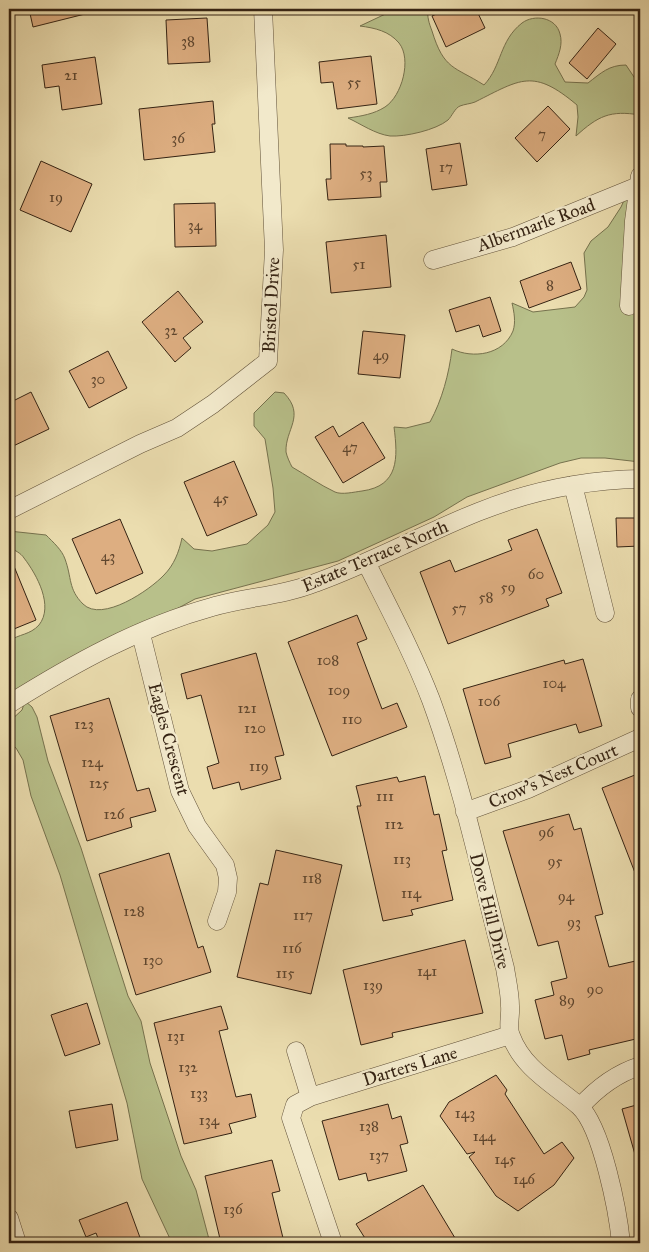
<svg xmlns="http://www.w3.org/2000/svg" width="649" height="1252" font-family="'IM FELL Great Primer',serif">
<rect width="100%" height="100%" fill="#ebddaf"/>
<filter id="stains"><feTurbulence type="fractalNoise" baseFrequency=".004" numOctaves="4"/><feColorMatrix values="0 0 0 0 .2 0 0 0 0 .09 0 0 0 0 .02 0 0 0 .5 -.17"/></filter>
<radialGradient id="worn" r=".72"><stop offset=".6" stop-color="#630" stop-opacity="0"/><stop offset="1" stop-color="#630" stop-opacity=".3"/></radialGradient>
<!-- green -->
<path fill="#b8c08a" stroke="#76724e" d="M396 9H428C427 17 429 23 432 31 444 70 454 66 484 85 502 66 499 41 522 23 534 14 556 17 560 34 563 44 559 54 555 64L565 82 588 83C601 73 609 65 626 65L638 83 640 115C610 110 598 116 576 136L578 117 577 105C533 68 521 79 475 102 470 104 465 104 460 106 455 108 452 116 448 120 436 130 405 137 390 136 375 134 361 124 348 118 362 116 374 114 385 107 402 96 412 59 399 43 389 31 375 28 360 26Z
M640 173V462L605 458H581L560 463 467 497 434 517 338 561 195 599 9 700V641C19 634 30 635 39 625 54 606 37 575 24 558 21 553 14 550 9 547V531L46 535C53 542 62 550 65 559 72 578 68 589 83 604 102 623 150 590 164 575 174 565 179 552 182 538L194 549 212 551 247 544 268 525 275 512 273 488 265 439 254 426V413L275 392 284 393C306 416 285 429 286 452 287 457 290 463 292 467 306 475 320 485 335 492 342 495 354 492 362 491 399 486 398 458 394 427L406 428 430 422C442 400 449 374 452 349 473 359 503 355 513 331 516 322 514 312 512 303L533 312 575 307 584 297 587 290 584 253 591 241 608 227 621 207 633 181Z
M25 701 32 707 37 717 48 761 81 848 128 996 141 1021 150 1063 181 1156 196 1190 210 1243H172L142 1179 127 1103 60 875 31 796 23 760 16 748 9 742V722L22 710Z"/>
<!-- building -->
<path fill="#ddae81" stroke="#352313" d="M29 9H84L85 14 33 27Z
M447 9H476L485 28 446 47 432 16Z
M207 18 210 62 168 64 166 20Z
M598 28 616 44 587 79 569 63Z
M371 56 377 104 337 109 333 82 321 83 319 62Z
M95 57 102 104 62 110 59 86 45 88 42 65Z
M213 101 215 124H212L215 152 144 160 139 109Z
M548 106 570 129 537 162 515 138Z
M460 143 467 185 432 190 426 149Z
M330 144H346V146H363V147L384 146 387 182H380L381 197 328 200 326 179H331Z
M41 161 92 184 71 232 20 210Z
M215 203 216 246 175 247 174 204Z
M386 235 391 287 331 293 326 242Z
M571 262 581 289 529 308 520 281Z
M178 291 203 322 183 338 191 348 175 362 142 322Z
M490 297 501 331 483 337 479 325 456 332 449 310Z
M363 331 405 335 400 378 358 374Z
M108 351 127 388 89 408 69 371Z
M31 392 49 429 9 448V403Z
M363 422 385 458 343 483 315 437 333 426 339 437Z
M234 461 257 515 207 536 184 482Z
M616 518H640V546L617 547Z
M120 519 143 573 96 594 72 539Z
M537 529 562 593 546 599 549 606 448 644 420 572 450 560 455 572 512 550 508 540Z
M9 554 36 620 9 631Z
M357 615 367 639 357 643 382 709 397 703 407 727 332 756 288 642Z
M256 653 284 755 275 757 281 779 241 790 239 782 213 789 207 767 219 763 201 695 187 699 181 674Z
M583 659 602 726 579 733 576 724 508 744 511 757 485 764 463 689 564 660 565 664Z
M109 698 137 791 149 788 156 811 130 818 132 827 87 841 50 716Z
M640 773V882L639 883 602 788Z
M425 776 434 815 439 814 447 850 442 851 453 900 411 910 413 915 383 921 357 806H361L356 786 397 777 399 782Z
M569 814 574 830 581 828 603 914 595 916 609 967 640 960V1038L589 1050 590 1054 568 1060 562 1035 545 1039 535 1000 554 995 551 982 567 978 558 941 538 946 503 831Z
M276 850 342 865 311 994 237 977 260 883 268 885Z
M169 853 198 948 203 946 211 972 136 995 99 874Z
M465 940 483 1013 392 1033 393 1037 361 1045 343 970Z
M87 1003 100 1044 65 1056 51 1015Z
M221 1006 228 1029 219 1031 236 1097 251 1094 256 1117 229 1124 232 1133 184 1144 154 1023Z
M496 1075 507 1090 505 1094 544 1154 562 1142 574 1158 554 1185 518 1211 496 1196 469 1157 475 1152 467 1154 440 1116 449 1102Z
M112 1104 118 1140 76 1148 69 1111Z
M388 1104 392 1119 401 1116 408 1143 400 1145 407 1171 368 1181 366 1173 339 1180 322 1121Z
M640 1104V1158H636L622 1109Z
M272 1160 280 1191 272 1193 283 1238 261 1243H221L205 1176Z
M423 1185 458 1243H368L356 1224Z
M127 1202 142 1243H100L96 1233 86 1237 79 1220Z"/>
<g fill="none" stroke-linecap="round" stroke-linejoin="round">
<defs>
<path id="minor" d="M433 260 513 237 638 186
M629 306 634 221 640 176
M573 485 605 613
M9 510 140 444 177 428 213 404 268 361 274 250 263 9
M366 562C389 608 413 653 431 700 463 787 482 879 505 968 507 981 510 993 510 1006 511 1015 507 1028 511 1036 523 1069 555 1085 579 1106 602 1127 618 1212 621 1243
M141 634 180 791 197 826 225 865 228 878 227 892 217 921
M640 699V708
M9 704C73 664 139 627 212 607 246 597 282 596 315 583 371 563 423 534 478 512 530 491 585 480 640 479
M465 812 528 789 640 738
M296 1051 310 1097
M580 1107C597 1088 615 1074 640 1066
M9 1218 17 1243
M333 1243 291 1118 295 1105 310 1097 510 1035"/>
</defs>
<!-- minor casing -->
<use href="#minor" stroke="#62523a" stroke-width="19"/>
<!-- minor -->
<use href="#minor" stroke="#f2e9cb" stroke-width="18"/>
</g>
<g text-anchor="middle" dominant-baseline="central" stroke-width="4.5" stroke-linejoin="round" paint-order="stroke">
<!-- number labels -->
<g font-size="15" fill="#5f462e">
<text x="188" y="41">38</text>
<text x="71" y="75">21</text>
<text x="354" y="82">55</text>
<text x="542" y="134">7</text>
<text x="178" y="138">36</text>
<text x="446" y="167">17</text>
<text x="366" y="173">53</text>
<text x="56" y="197">19</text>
<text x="195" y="225">34</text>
<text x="359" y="264">51</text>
<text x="550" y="285">8</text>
<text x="171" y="330">32</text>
<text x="381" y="355">49</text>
<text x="98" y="379">30</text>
<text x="350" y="447">47</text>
<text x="221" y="498">45</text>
<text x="108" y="556">43</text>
<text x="536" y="574">60</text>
<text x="508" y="587">59</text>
<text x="486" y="597">58</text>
<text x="459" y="608">57</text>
<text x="328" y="660">108</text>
<text x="554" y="683">104</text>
<text x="339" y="690">109</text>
<text x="489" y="701">106</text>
<text x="247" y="708">121</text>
<text x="352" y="719">110</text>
<text x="84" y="724">123</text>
<text x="255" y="728">120</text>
<text x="92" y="762">124</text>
<text x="259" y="766">119</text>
<text x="99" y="783">125</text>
<text x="385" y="796">111</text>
<text x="114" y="814">126</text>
<text x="394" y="824">112</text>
<text x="546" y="832">96</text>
<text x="402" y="859">113</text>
<text x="555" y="861">95</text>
<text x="312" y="878">118</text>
<text x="411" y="893">114</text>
<text x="566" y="896">94</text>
<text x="134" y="911">128</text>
<text x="303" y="915">117</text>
<text x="574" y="922">93</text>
<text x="292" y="948">116</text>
<text x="153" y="960">130</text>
<text x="427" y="971">141</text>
<text x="285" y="973">115</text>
<text x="373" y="985">139</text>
<text x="595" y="989">90</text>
<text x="567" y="1000">89</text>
<text x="176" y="1036">131</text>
<text x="188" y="1067">132</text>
<text x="199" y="1093">133</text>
<text x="465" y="1113">143</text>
<text x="209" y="1120">134</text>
<text x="369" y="1126">138</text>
<text x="484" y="1136">144</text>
<text x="379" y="1155">137</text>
<text x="505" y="1159">145</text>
<text x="524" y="1179">146</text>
<text x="233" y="1209">136</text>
</g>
<!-- street labels -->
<g font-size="18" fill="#352313" stroke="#f2e9cb">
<text transform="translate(536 225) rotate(-20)">Albermarle Road</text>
<text transform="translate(271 305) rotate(-87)">Bristol Drive</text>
<text transform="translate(375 556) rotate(-23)">Estate Terrace North</text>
<text transform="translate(169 739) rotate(75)">Eagles Crescent</text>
<text transform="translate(553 776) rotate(-23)">Crow's Nest Court</text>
<text transform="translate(490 911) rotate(76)">Dove Hill Drive</text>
<text transform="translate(410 1066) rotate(-17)">Darters Lane</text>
</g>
</g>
<!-- margin -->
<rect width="649" height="1252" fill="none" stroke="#ebddaf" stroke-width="30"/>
<rect x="10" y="10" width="629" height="1232" fill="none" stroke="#352313" stroke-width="2.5"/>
<rect x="15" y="15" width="619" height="1222" fill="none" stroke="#352313"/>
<rect width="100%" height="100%" filter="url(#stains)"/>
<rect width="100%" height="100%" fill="url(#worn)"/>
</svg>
